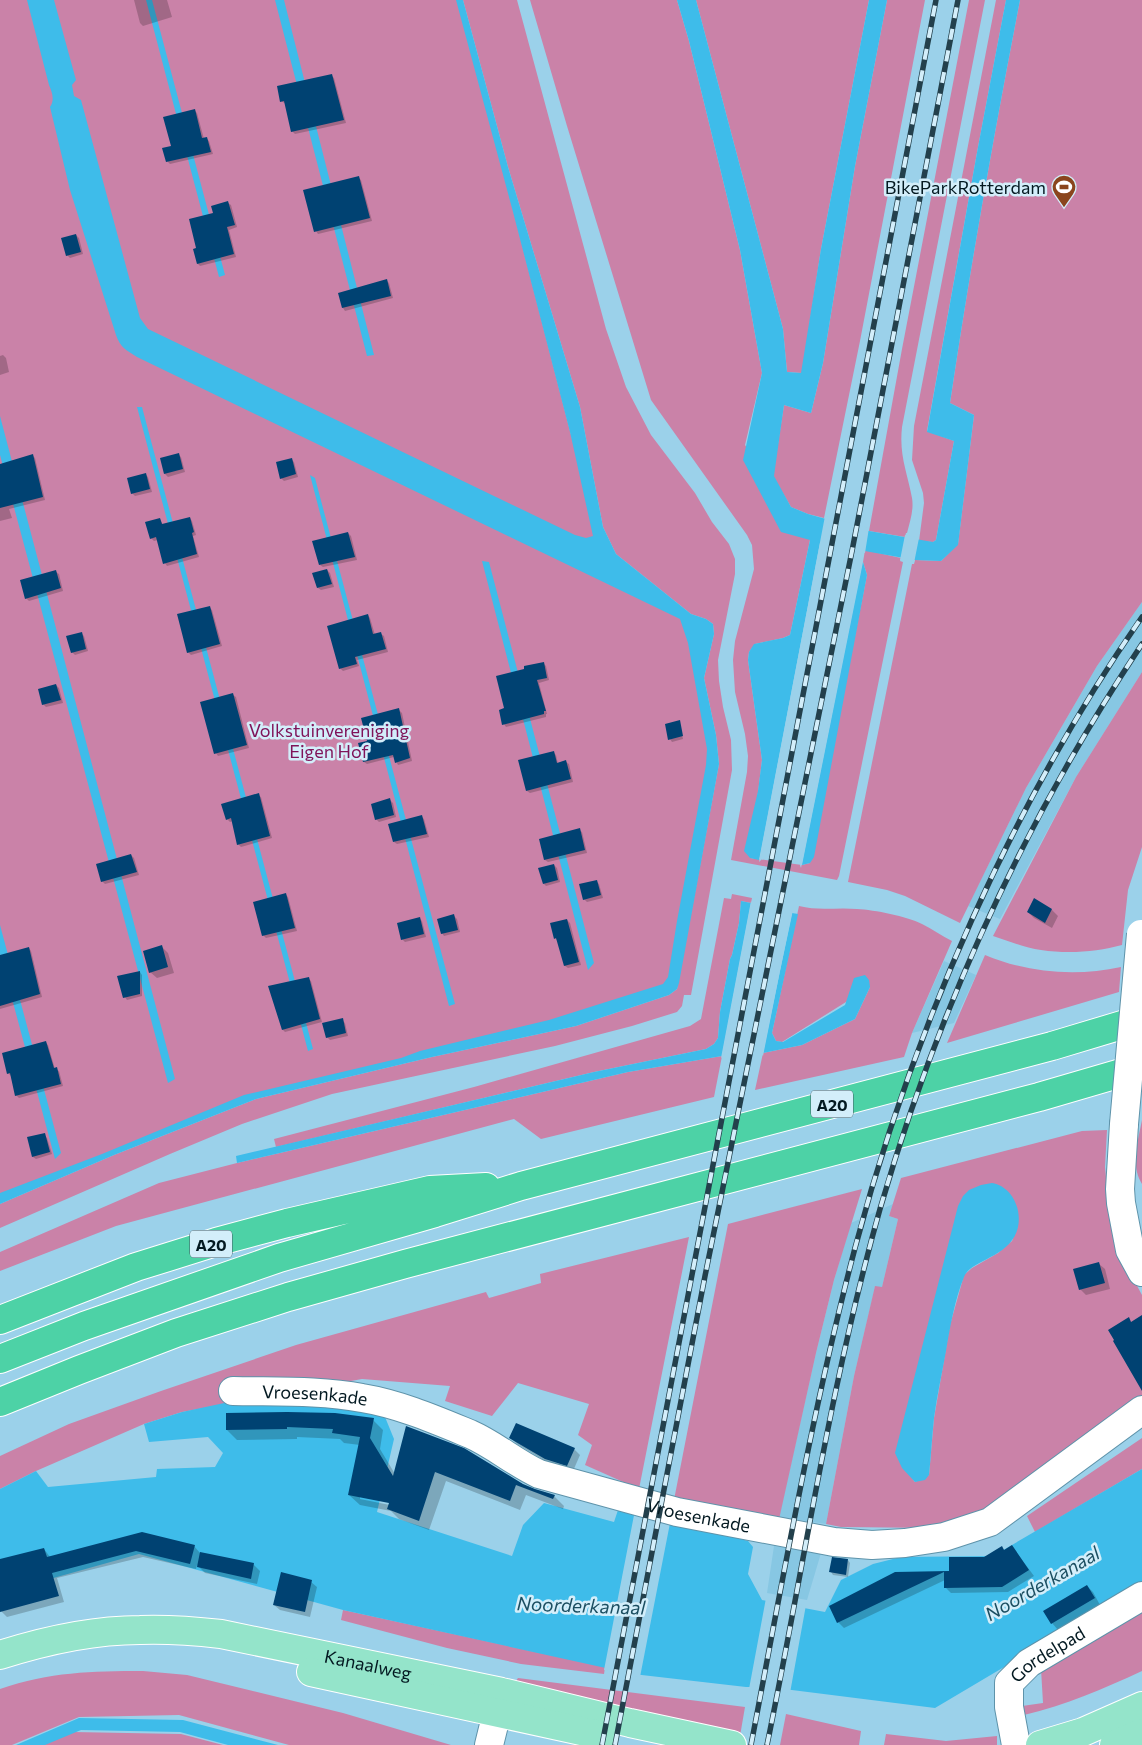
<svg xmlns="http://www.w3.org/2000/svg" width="1142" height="1745" font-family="Commissioner,sans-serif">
<rect width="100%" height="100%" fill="#9bd1ea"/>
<!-- built -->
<path fill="#87c7e3" d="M1142 602V672L1076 777 1000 919 968 906 1026 788 1097 666Z
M944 961 976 975 954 1023 912 1033Z
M893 1204 889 1216 898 1219 882 1287H875L854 1376 826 1524 779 1517 816 1353 834 1280 851 1223Z
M774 1546 821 1553 807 1600 767 1593Z"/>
<!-- green -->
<path fill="#ca82a8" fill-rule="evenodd" d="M0 0H459L603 559 697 623 700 672 713 753 671 983 656 995 252 1098 0 1200Z
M463 0H517L606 329 626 387 651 435 695 493 712 522 729 544 735 559V574L718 660 719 681 723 707 731 740 732 770 691 995H684L682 1006 677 1012 632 1026 555 1046 332 1094 242 1124 170 1154 0 1228V1204L114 1155 256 1099 432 1057 576 1026 669 995 677 989 719 764 716 735 704 678 714 634 713 624 706 619 691 614 616 554 603 527 580 407 508 167Z
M530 0H677L689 41 740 250 762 373 745 445 810 540 790 635 783 638 755 644 749 652 748 660 762 760 750 858 802 865 810 863 867 575 863 562 865 550 901 558 900 561 903 562 839 876 837 880 731 860 747 772 748 756 745 734 735 692 733 660 735 641 754 569 752 545 747 535 651 400 567 126Z
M696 0H869L821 249 802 373 787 372 783 329Z
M887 0H925L860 341 824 518 808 514 791 507 773 476 784 405 811 413 823 363 855 166Z
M969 0H985L902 427C899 456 907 471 912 498 914 510 910 521 907 533H906L905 537 869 531 902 349Z
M996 0H1006L978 147 927 431 954 441 936 540 933 542 919 541 924 503 923 493 912 460 914 426Z
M1020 0H1142V602L1097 666 1026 788 960 923 905 896 887 890 848 882 912 564H914L915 560 941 561 958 544 974 415 950 403C970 268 994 134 1020 0Z
M1142 672V847L1128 890 1122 945C1097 952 1068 954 1041 950 1025 948 1009 941 993 936L1076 777Z
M732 894 752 898 751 903 741 901 739 923 732 955 730 959 720 1012 718 1038 714 1044 706 1049 594 1072 276 1147 274 1139 474 1087 690 1026 701 1019 724 898 731 899Z
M799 906C818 911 838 907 857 909 875 910 906 916 922 924 932 929 942 936 952 941L912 1033 904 1057 755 1090 763 1053 802 1045 855 1019 870 987 782 1042 776 1041 772 1033Z
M985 955C1028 973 1076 977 1121 967L1119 992 947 1043Z
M722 1056 714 1097 541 1139 514 1119 116 1226 0 1271V1252L159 1183 237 1163 628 1072Z
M1142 1120V1184C1130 1165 1138 1141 1142 1120Z
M1107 1130 1105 1167 1109 1207 1122 1258 1142 1295V1405L970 1521 937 1528 841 1527 826 1524 854 1376 875 1286 882 1287 898 1219 889 1216 901 1178 1082 1131ZM981 1185 1018 1211V1226L1012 1241 998 1253 972 1268 964 1275 950 1325 934 1418 929 1475 915 1482 911 1477Z
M862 1189 834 1280 816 1353 778 1524 673 1505 728 1224Z
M689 1237 639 1489 585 1465 592 1445 578 1435 589 1404 518 1383 492 1416 445 1401 450 1386 362 1379 182 1412 144 1424 36 1471 0 1489V1456L69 1424 161 1391 296 1345 486 1292 489 1298 541 1283 540 1274Z
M1142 1438V1469L1035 1532 1027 1516Z
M1142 1609V1671C1103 1689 1066 1705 1024 1715L1022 1706 1043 1703 1041 1669Z
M343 1610 605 1667 604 1674 521 1664 447 1648 341 1620Z
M143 1671 187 1675 343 1713 451 1745H289L179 1715 79 1717 12 1745H0V1689C50 1672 91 1671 143 1671Z
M518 1678 745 1707 740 1736 511 1688Z
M786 1714 861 1731 859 1745H780Z
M73 1732 181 1734 223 1745H43Z
M886 1734 946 1741 997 1736V1745H884Z"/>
<!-- water -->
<path fill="#3ebcea" d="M27 0H54L76 80 72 85 74 96 81 100 140 318 148 329 575 535 586 538 593 536 570 432 513 212 456 0H463L508 167 580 407 603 527 616 554 691 614 706 619 713 624 714 634 704 678 716 735 719 764 679 983 677 989 669 995 576 1026 432 1057 256 1099 114 1155 0 1204V1193L102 1154 244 1095 401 1058 420 1051 549 1020 663 984 668 977 677 921 706 765 707 749 688 643 680 619 137 357C126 350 120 347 116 335L70 190 50 107C55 100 52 92 49 85Z
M146 0H152L225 275 219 277Z
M275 0H284L374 355 367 356Z
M677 0H696L783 329 787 372 801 373 821 249 869 0H887L855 166 823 363 811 413 784 405 774 476 791 507 808 514 869 531 933 542 936 540 954 441 927 432 978 147 1006 0H1020C994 134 970 268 950 403L974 415 958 545 941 561 915 560 820 543 759 860 750 858 744 851 758 791 762 760 748 660 749 652 754 644 783 638 790 635 810 540 781 532 743 460 762 373 740 250 689 41Z
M137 407H142L313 1049 308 1051Z
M0 416 175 1079 168 1083 0 455Z
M310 475 315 478 455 1004 449 1006Z
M482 561 489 562 594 963 588 970Z
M863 562 867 575 814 857 810 863 802 865Z
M741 901 751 903 722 1056 628 1072 237 1163 236 1156 594 1072 706 1049 714 1044 718 1038 720 1012 730 959 732 955 739 923Z
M792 913 798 914 772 1033 776 1041 783 1042 845 1005 854 978 865 975 869 980 870 987 855 1019 802 1045 763 1053Z
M0 925 61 1153 55 1159 0 954Z
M992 1183C1011 1186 1022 1208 1018 1227 1011 1258 971 1259 964 1277 955 1299 950 1327 946 1351 942 1373 937 1396 934 1418 932 1437 931 1456 929 1475L925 1480 915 1482 902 1468 895 1453 958 1206 963 1196 969 1190 981 1185Z
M229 1402 341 1406 385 1417 394 1439 377 1512 512 1556 523 1525 544 1503 614 1522 618 1510 653 1516 748 1541 753 1547 748 1574 762 1600 825 1612 841 1580 873 1564 901 1557 993 1556 1142 1469V1585L935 1708 768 1687H746L633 1674 343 1610 139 1554 0 1593V1489L36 1471 48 1487 156 1477 157 1469 215 1467 223 1453 208 1437 149 1442 144 1424 182 1412Z
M79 1718 183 1720 278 1745H228L180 1732 81 1730 45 1745H16Z"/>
<!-- pier -->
<path fill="#9bd1ea" d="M825 516 869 528 865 553 822 545 761 860 759 862Z
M905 535 919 538 914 563 900 560Z
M861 559H863L801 868 800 865Z
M751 901 753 904 724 1056 721 1058Z
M793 910 780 971 763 1056 761 1053 778 970 790 912Z
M635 1510 671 1518 640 1677 604 1670Z
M766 1598 806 1605 790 1693 768 1690 749 1689Z"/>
<!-- shadow -->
<path fill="#0003" fill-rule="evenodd" d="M134 0H167L172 17 143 26 140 23Z
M331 75 334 78 346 123 295 134 292 131 286 104 281 101Z
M194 110 197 113 204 139 206 138 209 141 213 154 170 164 167 161 172 147Z
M358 177 361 180 372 221 318 234 316 231Z
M228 203 231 205 237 227 229 230 236 257 200 266 198 264V249L214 213Z
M76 235 79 238 83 254 70 258 67 255Z
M386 280 389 283 393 298 345 311 343 308 339 294Z
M3 355 6 358 9 372 0 375V356Z
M178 454 181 457 185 472 168 477 165 474 161 459Z
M33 456 35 458 45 500 9 509 12 518 0 521V469Z
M291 459 294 462 298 477 284 481 281 478Z
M145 474 148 477 152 492 135 496 132 493Z
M190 518 192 521 196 535 193 536 199 557 167 566 165 563 158 540 154 541 151 538 160 519 163 525Z
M348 533 351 536 357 560 323 567 320 565Z
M327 570 330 573 334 587 321 590 318 588Z
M56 572 59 574 63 591 29 601 26 598Z
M209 607 212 610 222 646 191 655 188 652Z
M368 615 370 618 375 635 381 634 384 636 388 652 357 660 359 666 343 671 340 668Z
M81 633 84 636 88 651 75 655 72 652Z
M543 663 546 666 549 680 539 683 547 714H546V717L506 727 504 724Z
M56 685 59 688 63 703 46 707 43 704Z
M233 695 236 697 249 748 218 756 216 753Z
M399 710 402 713 412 761 398 765 394 757 367 764 364 762 369 742Z
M679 722 683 739 672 742 670 739Z
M553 752 556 755 558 764 566 762 569 764 573 782 530 793 527 791Z
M258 795 261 797 272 838 241 847 238 844 233 821 230 822 227 819Z
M390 800 393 803 396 817 379 822 376 819Z
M422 817 424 819 429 837 397 844 394 842Z
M579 830 582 832 587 853 548 862 545 860 540 840Z
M131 855 134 858 139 875 105 884 102 881Z
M554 865 557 868 560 882 546 886 544 884Z
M596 881 599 884 603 898 587 902 584 899Z
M285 894 288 897 297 931 266 938 263 935Z
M1035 900 1052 910 1058 916 1052 928 1034 918 1028 912Z
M454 916 457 919 460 932 444 936 442 933Z
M419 918 422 921 426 937 405 942 402 939Z
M567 920 570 923 581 965 568 968 565 966 559 942 555 938 551 924Z
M162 947 168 953 174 973 157 978 150 972Z
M29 948 31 951 42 997 0 1009V958Z
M140 972 142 975V996L127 1000 125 997Z
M308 978 311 981 322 1022 285 1032 283 1030Z
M342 1020 345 1023 348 1036 330 1040 327 1037Z
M46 1043 48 1045 55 1069 59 1071 63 1086 19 1098 16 1095 11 1076 8 1073Z
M44 1135 47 1138 52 1154 36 1159 33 1157Z
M1098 1263 1105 1269 1110 1289 1086 1295 1080 1289Z
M373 1420 383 1430 380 1449 395 1474 407 1427 534 1490 554 1496 564 1506 563 1509 526 1495 520 1510 446 1481 429 1530 399 1519 391 1511 360 1505 349 1495 360 1445 344 1443 340 1439 297 1437V1439L237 1440 227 1430ZM360 1496 396 1503 395 1506 360 1499Z
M511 1438 574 1449 580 1455 573 1471 552 1465 517 1444Z
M194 1546 200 1553 253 1564 260 1571 257 1584 205 1573 197 1565 196 1569 143 1557 57 1578 64 1602 7 1617 1 1611 0 1607V1561L44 1549 50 1557Z
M1001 1547 1005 1551 1017 1553 1034 1576 1008 1592 951 1593 945 1587V1580L844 1628 838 1622 895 1574 950 1572 984 1558Z
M848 1560 850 1563 848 1577 833 1575 831 1572Z
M311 1582 317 1587 310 1617 280 1610 274 1605Z
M1087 1586 1093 1592 1100 1605 1058 1630 1052 1623 1045 1611Z"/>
<!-- building -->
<path fill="#004272" d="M332 74 344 120 291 132 284 101 280 102 277 86Z
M195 109 202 138 207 137 211 152 166 162 162 148 171 146 163 117Z
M359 176 370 218 314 232 303 190Z
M228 201 235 225 227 227 234 254 197 264 193 249 196 248 189 219 213 213 211 206Z
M76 234 81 252 66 256 61 238Z
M387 279 391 296 342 308 338 293Z
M179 453 183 469 164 474 160 458Z
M33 454 43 497 0 508V464Z
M292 458 296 474 280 479 276 462Z
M146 473 150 489 131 494 127 478Z
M190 517 194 532 192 533 197 554 163 564 156 537 150 539 145 522 160 518 162 524Z
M348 532 355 557 319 565 312 541Z
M327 569 332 584 317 588 312 573Z
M56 570 61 588 25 599 20 580Z
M210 606 220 644 187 653 177 614Z
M368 614 373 634 381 632 386 649 355 657 357 664 339 669 327 626Z
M82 632 86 649 71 653 66 636Z
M544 662 547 678 537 680 546 711H544V714L502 725 499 710 504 708 496 676 524 669V666Z
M56 684 61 700 42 705 38 689Z
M233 693 247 745 214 754 200 702Z
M399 708 410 758 395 763 393 755 363 762 358 743 367 741 361 718Z
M680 720 683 736 668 740 665 724Z
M554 751 557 763 566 760 571 779 526 791 518 760Z
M259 793 270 836 237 845 231 818 226 820 221 804Z
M390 798 394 815 375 820 371 804Z
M422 815 427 834 393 842 388 824Z
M580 828 585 850 544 860 539 839Z
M131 854 137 872 101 882 96 864Z
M554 864 558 880 543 884 538 868Z
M597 880 601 895 583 900 579 884Z
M286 893 295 928 262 936 253 902Z
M1034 898 1052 909 1045 923 1027 912Z
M454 914 458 930 441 934 437 919Z
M420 917 424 934 401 940 397 923Z
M567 919 579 962 564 966 556 938 554 939 550 923Z
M162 945 168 967 149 973 143 951Z
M29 947 40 994 0 1006V955Z
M140 971V994L123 998 117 976Z
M309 977 320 1019 282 1030 268 986Z
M343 1018 346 1033 326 1038 322 1023Z
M46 1041 54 1068 57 1067 61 1084 15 1096 10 1073 7 1074 2 1053Z
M45 1133 50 1152 32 1157 27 1137Z
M1099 1262 1105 1283 1079 1290 1073 1269Z
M1142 1315V1391L1113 1341 1114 1340 1108 1330 1129 1317 1131 1322Z
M287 1412 335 1413 374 1418 370 1438 393 1476 406 1426 464 1448 523 1484 535 1489 555 1495 553 1499 516 1485 510 1501 435 1472 419 1521 387 1509 389 1503 348 1495 360 1437 332 1433 333 1429 287 1427V1429L226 1430V1413Z
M516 1423 575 1448 567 1466 545 1459 509 1438Z
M142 1532 195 1545 190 1564 136 1551 52 1573 59 1596 0 1612V1559L44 1548 47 1557Z
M1012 1545 1029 1570 1002 1587 944 1588V1572L837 1623 829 1606 895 1572 949 1571V1557H984L1002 1546 1004 1550Z
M200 1552 254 1563 251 1579 197 1567Z
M832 1557 848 1559 846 1575 829 1572Z
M281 1572 312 1580 305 1612 273 1605Z
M1087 1585 1095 1598 1051 1624 1043 1611Z"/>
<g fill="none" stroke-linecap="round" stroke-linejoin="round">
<defs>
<g id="minor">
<path d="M1124 1124 1120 1189 1121 1203 1130 1250 1142 1272"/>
<path id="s1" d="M233 1391C276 1392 320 1390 362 1398 399 1404 436 1420 470 1434 495 1445 515 1463 539 1474L677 1512 834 1542 872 1545 905 1543 944 1537 990 1522 1142 1410"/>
<path d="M489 1745 502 1692"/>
<path id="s2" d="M1016 1745 1009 1707V1683L1029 1663 1142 1596"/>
</g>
<g id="major">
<path id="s3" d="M0 1655C44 1641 93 1630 140 1630 167 1629 194 1631 221 1634L502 1692 630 1723 732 1745"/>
<path d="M311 1672 604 1736"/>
<path d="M1040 1745 1083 1732 1142 1706"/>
<path d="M1114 1745 1142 1733"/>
</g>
<path id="highway" d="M0 1320 136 1267 216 1242 287 1223 430 1190 486 1187
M0 1359 84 1326 279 1258 435 1213 521 1186 1052 1046 1142 1019
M0 1402 79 1370 176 1333 288 1297 405 1264 1039 1097 1142 1067"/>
</defs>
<!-- minor casing -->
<use href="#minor" stroke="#5e93aa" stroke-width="30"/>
<!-- major casing -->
<use href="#major" stroke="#fff" stroke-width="30"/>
<!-- highway casing -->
<use href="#highway" stroke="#fff" stroke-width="30"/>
<!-- minor -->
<use href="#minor" stroke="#fff" stroke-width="28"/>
<!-- major -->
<use href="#major" stroke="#94e4ca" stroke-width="28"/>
<!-- highway -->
<use href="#highway" stroke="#4dd2a6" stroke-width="28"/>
<defs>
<path id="rail" d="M602 1745 936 0
M615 1745 705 1276 852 551 958 0
M751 1745C783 1579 812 1411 855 1248 913 1029 1013 802 1142 617
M767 1745C804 1566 830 1385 880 1209 938 1009 1026 818 1142 644"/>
</defs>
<!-- rail casing -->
<use href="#rail" stroke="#23404c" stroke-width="5.5"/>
<!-- rail -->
<use href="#rail" stroke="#d3eefa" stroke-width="4" stroke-dasharray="11" stroke-linecap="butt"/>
<defs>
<path id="minor-bridge" d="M1124 1124 1141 934"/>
</defs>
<!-- minor-bridge casing -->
<use href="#minor-bridge" stroke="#5e93aa" stroke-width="30" stroke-linecap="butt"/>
<!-- minor-bridge -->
<use href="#minor-bridge" stroke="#fff" stroke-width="28"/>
</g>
<!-- icons -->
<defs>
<symbol id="stadium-pin" viewBox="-11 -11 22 30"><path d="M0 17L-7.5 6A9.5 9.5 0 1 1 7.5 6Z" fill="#8a451d" stroke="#d3eefa"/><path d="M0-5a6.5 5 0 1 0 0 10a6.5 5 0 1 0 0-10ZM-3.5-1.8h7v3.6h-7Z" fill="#fff"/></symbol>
</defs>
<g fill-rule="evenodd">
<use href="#stadium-pin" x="1050" y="173" width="28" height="38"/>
</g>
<g text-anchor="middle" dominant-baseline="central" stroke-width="5" stroke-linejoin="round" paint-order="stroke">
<!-- shield labels -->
<g fill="#d3eefa" stroke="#415962" stroke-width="1">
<rect x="811" y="1090.5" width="42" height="27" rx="4"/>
<rect x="190" y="1230.5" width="42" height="27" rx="4"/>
</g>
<g font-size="16" font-weight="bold" fill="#031921">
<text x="832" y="1104">A20</text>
<text x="211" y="1244">A20</text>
</g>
<!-- poi labels -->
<g font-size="18" fill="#031921" stroke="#d3eefa" text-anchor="end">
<text x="1046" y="187">BikeParkRotterdam</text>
</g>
<!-- park labels -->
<g font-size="18" fill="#7f1359" stroke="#d3eefa">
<text x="329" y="730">Volkstuinvereniging<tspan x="329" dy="21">Eigen Hof</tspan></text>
</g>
<!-- street labels -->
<g font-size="18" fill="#031921" stroke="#d3eefa">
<text stroke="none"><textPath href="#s1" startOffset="82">Vroesenkade</textPath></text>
<text stroke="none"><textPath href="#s1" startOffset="488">Vroesenkade</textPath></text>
<text stroke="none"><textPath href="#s2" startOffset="111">Gordelpad</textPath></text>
<text stroke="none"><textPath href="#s3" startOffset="374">Kanaalweg</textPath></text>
</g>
<!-- water labels -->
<g font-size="19" font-style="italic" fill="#1b4e61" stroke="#d3eefa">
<text transform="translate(1042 1583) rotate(-30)">Noorderkanaal</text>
<text transform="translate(581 1605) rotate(2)">Noorderkanaal</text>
</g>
</g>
</svg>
